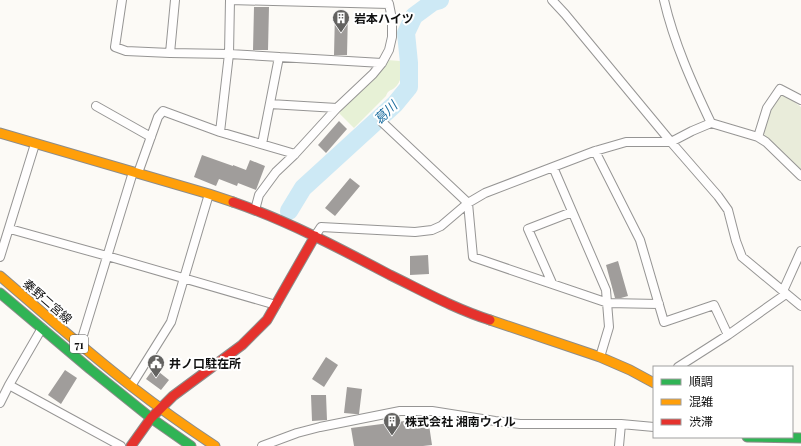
<svg xmlns="http://www.w3.org/2000/svg" width="801" height="446" font-family="'Playfair Display','Noto Sans JP',serif">
<rect width="100%" height="100%" fill="#fcfaf6"/>
<!-- green -->
<path fill="#e7f1d6" d="M387 60 400 61C402 71 403 82 393 89 389 91 388 91 386 96L354 128 339 113 379 73Z"/>
<!-- cemetery -->
<path fill="#e9ecda" d="M780 95H785L801 107V170L785 154 765 137 763 130 770 110Z"/>
<g fill="none" stroke-linecap="round" stroke-linejoin="round">
<!-- river -->
<path stroke="#cde9f5" stroke-width="18" d="M289 211 303 188 395 104 409 87V63L406 33 414 16 433 2 440 0"/>
</g>
<!-- building -->
<path fill="#a09d9b" d="M254 7H269L268 50H253Z
M335 12H348L347 55H334Z
M339 121 347 129 326 153 318 145Z
M202 155 233 166V165L246 170 250 160 265 166 256 190 238 183 237 186 219 179 216 186 194 177Z
M350 178 360 186 335 216 325 208Z
M428 255 429 274 410 275V256Z
M618 261 628 296 621 298H615L606 265Z
M326 357 338 365 324 387 312 379Z
M154 368 169 380 161 390 146 379Z
M65 370 77 378 61 404 48 395Z
M347 387 362 389 359 414H355L344 413Z
M311 395H326L327 420 312 421Z
M428 418 432 445 423 446H354L351 428Z"/>
<g fill="none" stroke-linecap="round" stroke-linejoin="round">
<defs>
<path id="street" d="M122 0 115 47 126 51 170 53 229 54 382 63
M230 0 389 4
M552 0 565 14 671 142 718 196 728 210 736 241 742 257 801 306
M664 0C674 43 692 83 711 123
M170 53 175 0
M270 104 337 108
M96 106 151 137
M382 122 468 203 473 257 608 303 659 304
M220 132 229 54 230 0
M758 137 767 108 780 89 801 100
M262 144 279 57
M595 151 640 240 664 322 714 305 728 335
M553 167 606 290 609 327 600 357
M138 173 158 117 163 111 220 132 295 154
M255 210 259 195 276 172 295 154 337 108 373 74 382 63 389 50 392 37V19L389 4 387 0
M10 229 107 256 276 305
M315 236 321 227 415 232 432 230 441 226 468 203 485 193 553 167 595 151 626 142H671L692 131 711 123 758 137 766 142 801 176
M0 257 35 144
M552 283 528 229 572 212
M783 291 801 251
M80 345 133 172
M678 367 728 335 786 294
M9 385 121 446
M131 386 171 322 209 194
M0 403 9 385 42 328
M262 446 297 433 320 427 400 411H432L495 421 520 424H621L654 427
M619 446 621 424"/>
<path id="fast" d="M0 293 90 369 151 418 191 446
M747 437 801 438"/>
<path id="slow" d="M0 133 209 194 233 202
M0 276C43 313 86 351 131 386 158 407 186 427 215 446
M490 320 600 357 630 370 654 383"/>
<path id="jam" d="M233 202C288 221 339 248 390 275 423 291 455 309 490 320
M131 446 151 418 173 396 242 345 267 320 315 236"/>
</defs>
<!-- street casing -->
<use href="#street" stroke="#969594" stroke-width="10"/>
<!-- fast casing -->
<use href="#fast" stroke="#8d8c8a" stroke-width="11"/>
<!-- slow casing -->
<use href="#slow" stroke="#8d8c8a" stroke-width="11"/>
<!-- jam casing -->
<use href="#jam" stroke="#8d8c8a" stroke-width="11"/>
<!-- street -->
<use href="#street" stroke="#fffefe" stroke-width="8"/>
<!-- fast -->
<use href="#fast" stroke="#30b455" stroke-width="9"/>
<!-- slow -->
<use href="#slow" stroke="#ff9f0a" stroke-width="9"/>
<!-- jam -->
<use href="#jam" stroke="#e5322d" stroke-width="9"/>
</g>
<!-- icons -->
<defs>
<symbol id="building-pin" viewBox="-11 -11 22 30"><path d="M0 17L-7.5 6A9.5 9.5 0 1 1 7.5 6Z" fill="#636260" stroke="#fff"/><path d="M-4-6H4V6H1V3H-1V6H-4ZM-2.5-4.3h1.7v1.8h-1.7ZM.8-4.3h1.7v1.8H.8ZM-2.5-1h1.7V.8h-1.7ZM.8-1h1.7V.8H.8Z" fill="#fff"/></symbol>
<symbol id="civic-pin" viewBox="-11 -11 22 30"><path d="M0 17L-7.5 6A9.5 9.5 0 1 1 7.5 6Z" fill="#636260" stroke="#fff"/><path d="M-.6-6.5H3V-4.5H.6V-3L4-1V1h2V6H-6V1h2V-1L-.6-3ZM-1.2 2.5V6h2.4V2.5Z" fill="#fff"/></symbol>
</defs>
<g fill-rule="evenodd">
<use href="#building-pin" x="331" y="8" width="20" height="27"/>
<use href="#civic-pin" x="146" y="353" width="20" height="27"/>
<use href="#building-pin" x="382" y="411" width="20" height="27"/>
</g>
<g text-anchor="middle" dominant-baseline="central" stroke-width="4" stroke-linejoin="round" paint-order="stroke">
<!-- shield labels -->
<rect fill="#fff" stroke="#585858" stroke-width="1" x="70" y="335" width="18" height="18" rx="3"/>
<g font-size="11" font-weight="bold" fill="#101010">
<text x="79" y="344">71</text>
</g>
<!-- poi labels -->
<g font-size="12" font-weight="bold" fill="#101010" stroke="#fff" text-anchor="start">
<text x="354" y="18">岩本ハイツ</text>
<text x="169" y="363">井ノ口駐在所</text>
<text x="405" y="421">株式会社 湘南ウィル</text>
</g>
<!-- street labels -->
<g font-size="12" fill="#101010" stroke="#fff">
<text transform="translate(48 301) rotate(41)">秦野二宮線</text>
</g>
<!-- water labels -->
<g font-size="13" font-style="italic" fill="#1c6e9f" stroke="#fff">
<text transform="translate(385 112) rotate(-44)">葛川</text>
</g>
</g>
<!-- legend -->
<rect x="653" y="366" width="140" height="72" fill="#ffffff" stroke="#9f9f9f"/>
<rect x="661" y="379" width="20" height="6" fill="#30b455" stroke="#9f9f9f"/>
<text x="689" y="386" font-size="12" fill="#101010">順調</text>
<rect x="661" y="399" width="20" height="6" fill="#ff9f0a" stroke="#9f9f9f"/>
<text x="689" y="406" font-size="12" fill="#101010">混雑</text>
<rect x="661" y="419" width="20" height="6" fill="#e5322d" stroke="#9f9f9f"/>
<text x="689" y="426" font-size="12" fill="#101010">渋滞</text>
</svg>
